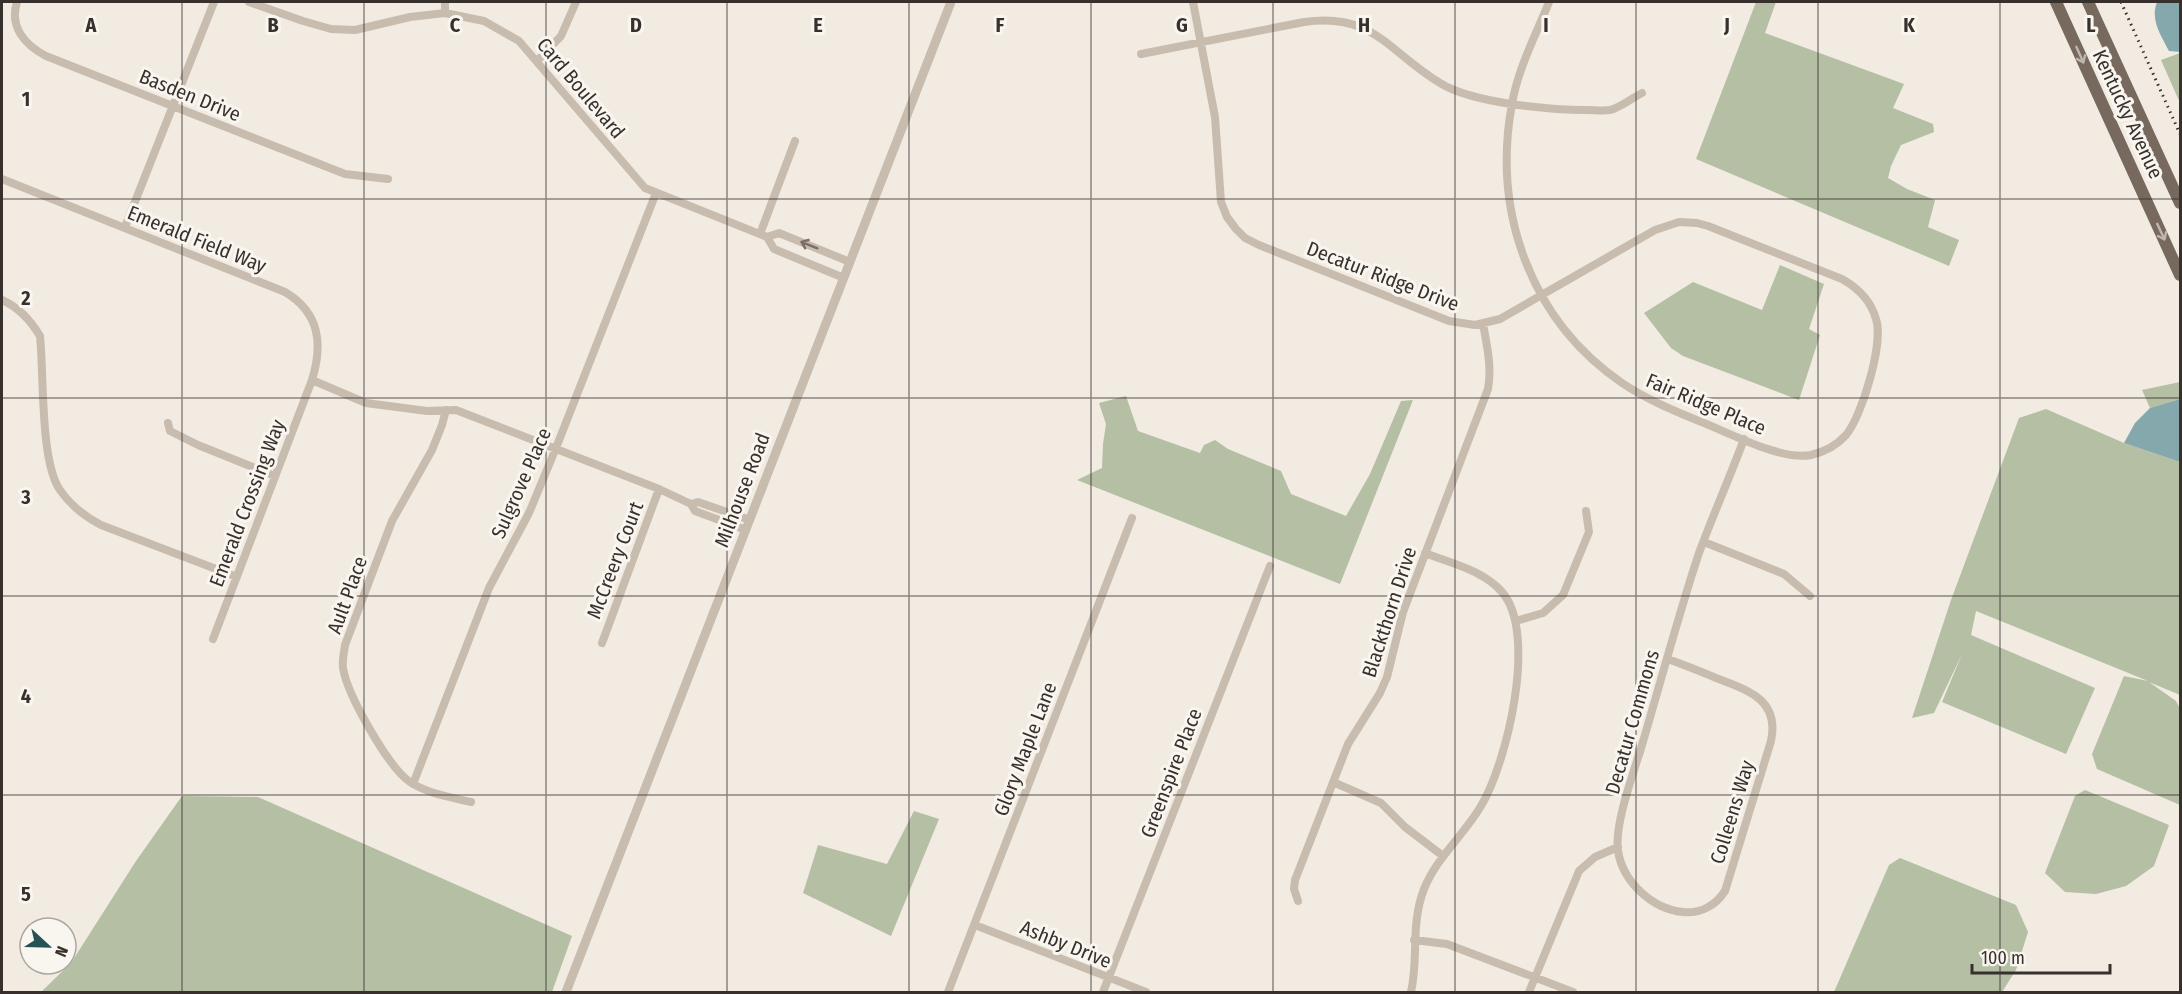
<svg xmlns="http://www.w3.org/2000/svg" width="2182" height="994" font-family="'Fira Sans Condensed',sans-serif">
<rect width="100%" height="100%" fill="#f1ebe2"/>
<!-- green -->
<path fill="#b5bfa4" d="M1756 2H1776L1765 33 1904 84 1893 108 1933 124 1934 132 1901 145 1891 166 1888 178 1907 189 1935 200 1928 227 1959 240 1949 266 1696 159Z
M2180 53V103L2161 60Z
M1780 265 1824 284 1809 329 1820 335 1799 400 1683 356 1671 348 1644 313 1693 282 1762 310Z
M2180 382V399L2150 408 2142 390Z
M1126 396 1138 431 1200 453 1204 445 1215 440 1228 449 1281 471 1291 494 1346 516 1370 474 1401 401 1413 400 1340 584 1077 480 1102 468 1103 444 1106 424 1099 403Z
M2046 409 2124 443 2180 462V695L2149 682 2176 701 2180 709V805L2097 769 2092 754 2124 676 2148 681 1976 611 1971 635 2095 688 2066 754 1942 702 1962 654 1934 713 1912 718 1951 600 2019 418Z
M2085 790 2169 825 2154 866 2126 886 2096 894 2065 892 2045 873 2075 796Z
M182 796 258 797 572 936 552 992H41L71 963 136 861Z
M914 811 939 819 891 936 803 893 818 845 887 864Z
M1900 858 2016 905 2028 932 2016 970 2002 992H1834L1889 865Z"/>
<!-- water -->
<path fill="#84a8ab" d="M2157 2H2180V52L2169 51C2161 35 2150 20 2157 2Z
M2180 399V462L2124 443 2135 423 2150 408Z"/>
<g fill="none" stroke-linecap="round" stroke-linejoin="round">
<!-- minor -->
<path stroke="#c8bcaf" stroke-width="8" d="M17 2C9 27 25 45 46 56L345 174 388 179
M249 2 303 21 331 29 355 30 410 17 445 13 484 21 519 41 645 188 767 237 774 249 844 278
M1193 2 1215 117 1221 202 1227 217 1236 229 1245 238 1259 245 1449 321 1475 325 1500 319 1655 230 1679 222 1697 223 1708 226 1842 279C1858 288 1871 301 1876 319 1884 343 1862 416 1846 435 1837 445 1824 452 1811 455 1781 461 1728 432 1699 421 1672 410 1646 399 1622 383 1530 320 1492 211 1512 104 1518 68 1536 35 1549 2
M445 13V2
M1141 54 1304 22C1374 12 1388 52 1440 83 1472 103 1549 110 1587 110 1594 110 1603 111 1610 110 1620 108 1632 98 1642 93
M538 60 561 36 576 2
M2 179 285 292C320 313 323 344 312 380L213 639
M125 227 214 2
M760 234 795 141
M767 237 779 233 850 262
M2 300C18 307 31 321 40 336 44 373 40 462 60 490 71 506 84 516 101 525L237 577
M312 380 366 403 427 411 456 410 659 489 691 504
M446 410 442 425 432 450 392 521 345 645C344 652 342 661 343 668 347 694 388 767 410 782 428 794 451 797 471 802
M168 423 170 431 198 445 275 476
M746 530 695 511 691 504 698 502 750 520
M1704 542 1784 574 1810 596
M1516 621 1543 613 1563 595 1589 532 1586 511
M602 643 659 489
M1668 659C1684 665 1700 671 1716 678 1747 690 1780 699 1771 741L1725 891C1716 905 1701 914 1683 912 1652 909 1623 882 1618 851 1614 824 1634 772 1642 745 1661 681 1678 616 1699 553 1713 515 1730 477 1744 439
M1333 782 1381 803 1405 827 1443 856
M413 784 489 588 529 513 556 448 656 193
M1298 901 1294 889 1295 880 1348 744 1380 693 1387 677 1403 612 1488 389C1492 367 1487 346 1483 324
M975 925 1146 992
M1414 940 1447 944 1573 992
M948 992 1132 518
M1103 992 1270 566
M1411 992C1419 957 1410 926 1424 889 1437 857 1464 835 1481 806 1507 763 1538 633 1502 592 1483 570 1450 563 1425 553
M1529 992 1579 871 1595 857 1618 847"/>
<!-- tertiary -->
<path stroke="#c8bcaf" stroke-width="9" d="M566 992 951 2"/>
<!-- primary -->
<path stroke="#78695f" stroke-width="12" d="M2056 2 2180 275
M2088 2 2180 203"/>
<!-- rail -->
<path stroke="#38302c" stroke-width="3" stroke-dasharray="1.5 4.5" stroke-linecap="butt" d="M2121 2 2180 134"/>
</g>
<!-- one-way arrows -->
<defs><path id="oneway-shaft" d="M-6 0H5M1.5-3L5.5 0L1.5 3" fill="none" stroke-width="1.6" stroke-linecap="round" stroke-linejoin="round" transform="scale(1.5)"/></defs>
<g stroke="#bfb6ae">
<use href="#oneway-shaft" transform="translate(2080 55) rotate(66)"/>
<use href="#oneway-shaft" transform="translate(2161 232) rotate(65)"/>
</g>
<use stroke="#796f67" href="#oneway-shaft" transform="translate(809 245) rotate(-158)"/>
<!-- grid -->
<path fill="none" stroke="#38302c" stroke-width="1.5" stroke-opacity="0.55" d="M182 2V992M364 2V992M546 2V992M727 2V992M909 2V992M1091 2V992M1273 2V992M1455 2V992M1636 2V992M1818 2V992M2000 2V992M2 199H2180M2 398H2180M2 596H2180M2 795H2180"/>
<g text-anchor="middle" dominant-baseline="central" stroke-width="6" stroke-linejoin="round" paint-order="stroke">
<!-- street labels -->
<g font-size="20" fill="#38302c" stroke="#f9f5ef">
<text transform="translate(581 88) rotate(50)">Card Boulevard</text>
<text transform="translate(190 95) rotate(22)">Basden Drive</text>
<text transform="translate(2128 114) rotate(65)">Kentucky Avenue</text>
<text transform="translate(197 239) rotate(22)">Emerald Field Way</text>
<text transform="translate(1383 276) rotate(21)">Decatur Ridge Drive</text>
<text transform="translate(1706 404) rotate(23)">Fair Ridge Place</text>
<text transform="translate(521 483) rotate(-66)">Sulgrove Place</text>
<text transform="translate(742 490) rotate(-69)">Milhouse Road</text>
<text transform="translate(247 503) rotate(-69)">Emerald Crossing Way</text>
<text transform="translate(615 560) rotate(-69)">McCreery Court</text>
<text transform="translate(347 595) rotate(-70)">Ault Place</text>
<text transform="translate(1389 612) rotate(-72)">Blackthorn Drive</text>
<text transform="translate(1632 722) rotate(-74)">Decatur Commons</text>
<text transform="translate(1025 749) rotate(-69)">Glory Maple Lane</text>
<text transform="translate(1171 773) rotate(-69)">Greenspire Place</text>
<text transform="translate(1732 812) rotate(-73)">Colleens Way</text>
<text transform="translate(1066 944) rotate(22)">Ashby Drive</text>
</g>
</g>
<g font-size="20" text-anchor="middle" font-weight="bold" fill="#38302c" stroke="#f9f5ef" stroke-width="6" stroke-linejoin="round" paint-order="stroke">
<text x="91" y="32">A</text>
<text x="273" y="32">B</text>
<text x="455" y="32">C</text>
<text x="636" y="32">D</text>
<text x="818" y="32">E</text>
<text x="1000" y="32">F</text>
<text x="1182" y="32">G</text>
<text x="1364" y="32">H</text>
<text x="1546" y="32">I</text>
<text x="1727" y="32">J</text>
<text x="1909" y="32">K</text>
<text x="2091" y="32">L</text>
<text x="26" y="106">1</text>
<text x="26" y="305">2</text>
<text x="26" y="504">3</text>
<text x="26" y="703">4</text>
<text x="26" y="901">5</text>
</g>
<!-- border -->
<rect width="2182" height="994" fill="none" stroke="#38302c" stroke-width="6"/>
<!-- north arrow -->
<g transform="translate(48 946) rotate(112)"><circle r="28" fill="#f9f5ef" stroke="#aca6a1" stroke-width="1.5"/>
<path d="M0-4.5L10 22L0 15L-10 22Z" fill="#265155"/>
<text y="-9" font-size="16" font-weight="bold" text-anchor="middle" fill="#38302c">N</text>
</g>
<!-- scale -->
<path d="M1972 964v9h138v-9" fill="none" stroke="#38302c" stroke-width="3"/>
<text x="1981" y="964" font-size="18" fill="#38302c" stroke="#f9f5ef" stroke-width="4.5" paint-order="stroke">100 m</text>
</svg>
